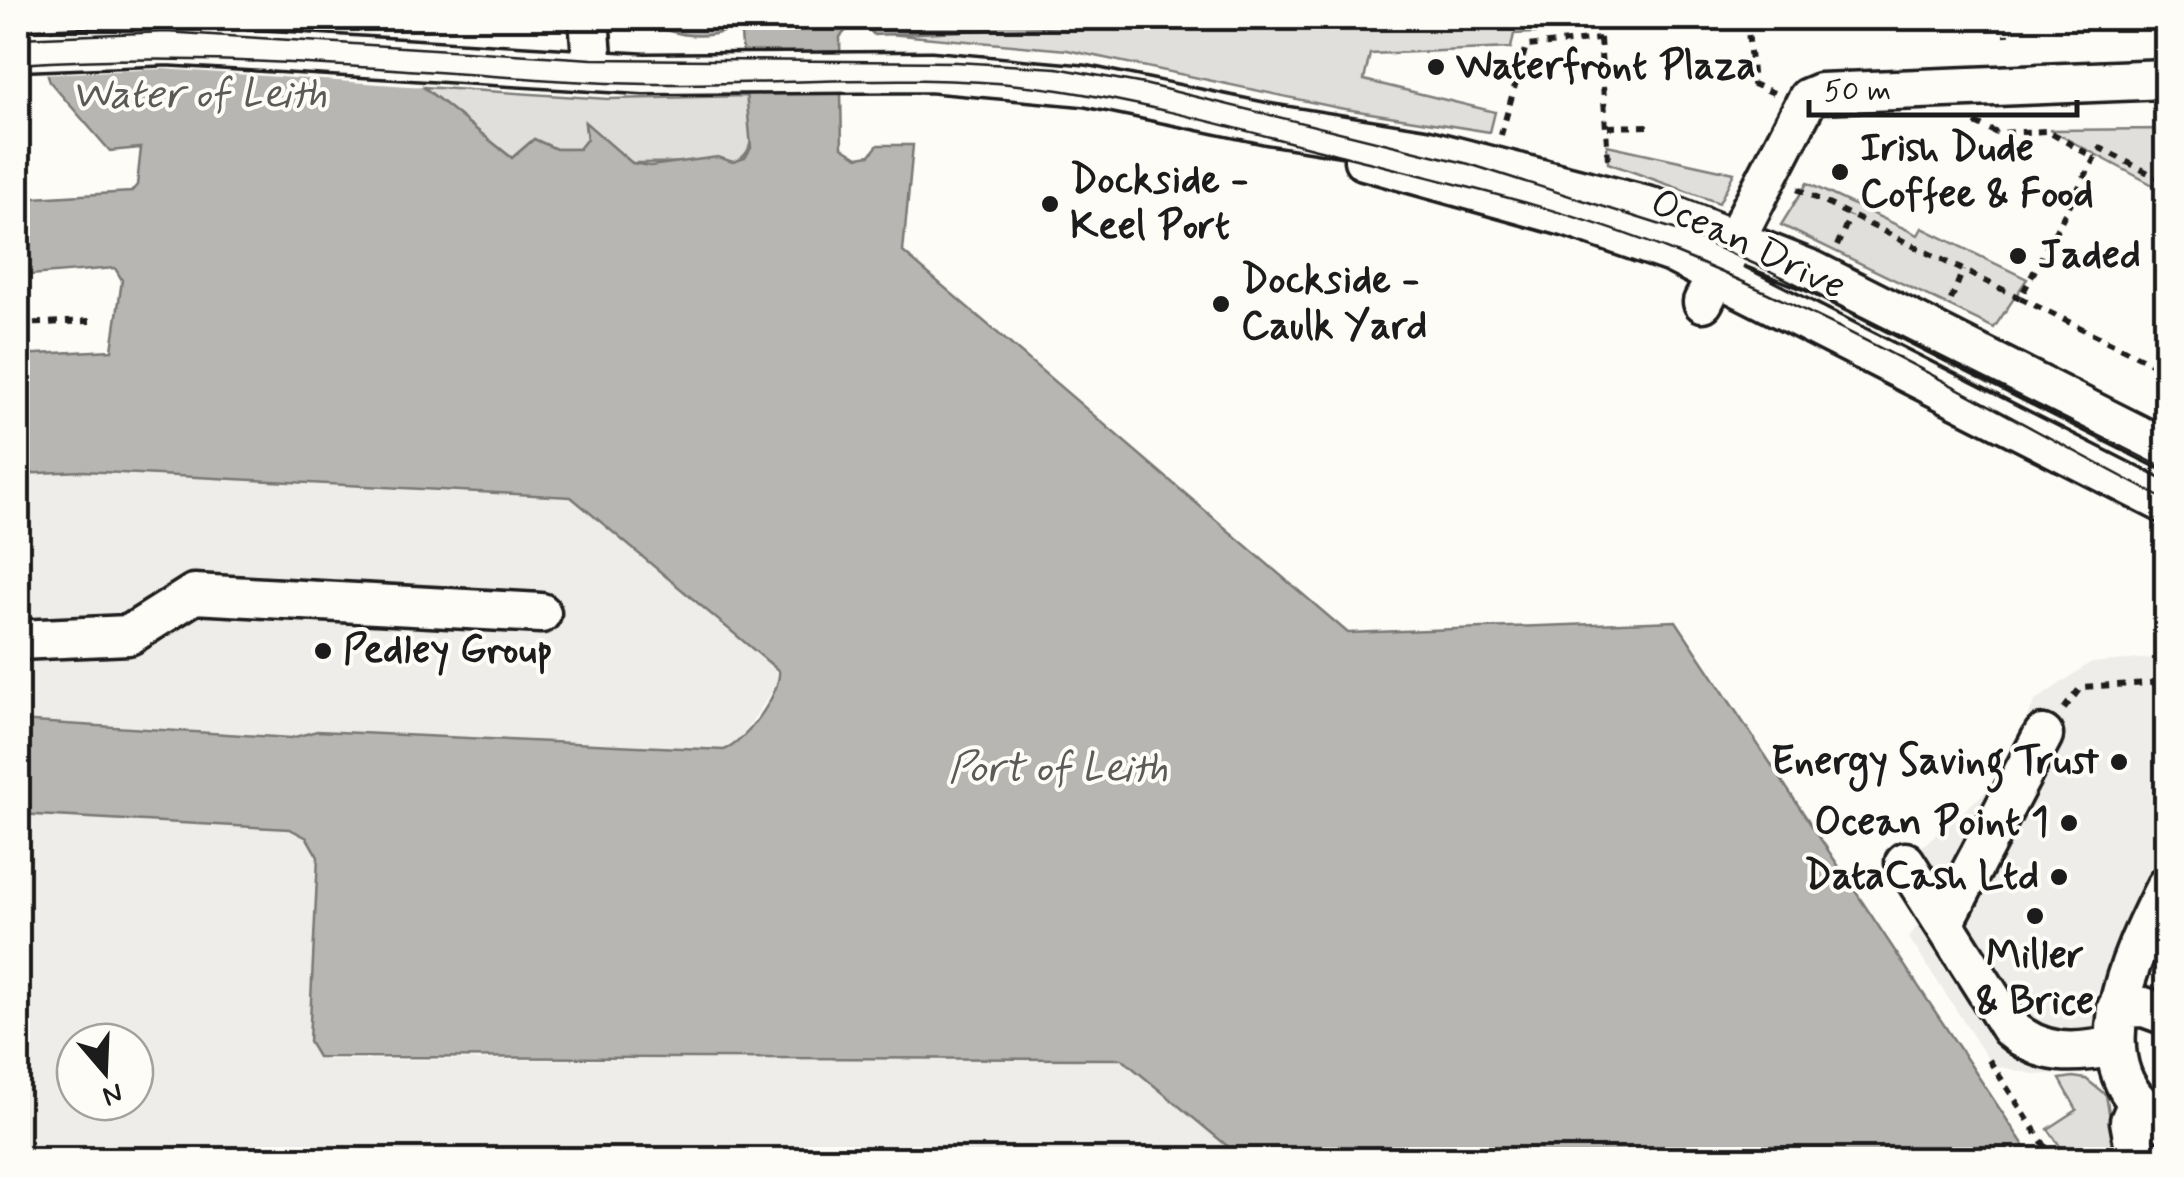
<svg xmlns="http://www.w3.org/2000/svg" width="2184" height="1177" font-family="Mynerve,sans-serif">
<rect width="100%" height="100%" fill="#fdfcf7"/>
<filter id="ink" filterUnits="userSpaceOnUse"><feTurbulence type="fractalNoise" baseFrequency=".01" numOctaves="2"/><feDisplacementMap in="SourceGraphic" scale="20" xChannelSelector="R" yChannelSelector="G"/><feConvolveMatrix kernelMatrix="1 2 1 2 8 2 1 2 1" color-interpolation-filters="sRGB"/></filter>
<g filter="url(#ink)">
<!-- built -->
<path fill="#eeede9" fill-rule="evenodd" d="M83 471 571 497 772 661 779 681 736 745 724 750 317 731 291 738 18 721V474Z
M2166 657V844L2095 997V1070L2037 1075 1992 1065 1909 938 1922 919 1892 872 1996 783 2035 701 2090 663Z
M18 814 290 829 307 838 318 857 309 1042 313 1051 326 1060 1122 1059 1243 1159H18ZM75 1042H135V1102H75Z"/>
<!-- green -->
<path fill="#e0dfdb" stroke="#7e7e7c" stroke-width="2.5" d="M1245 18H1570V31L1514 34 1511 48 1370 54 1364 80 1495 112 1490 132 1339 108 1067 50 888 34Z
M423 87 608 99 748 96C749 120 761 153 733 162L632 163 585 124 587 139 579 149H556L534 139 512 158Z
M2166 129V192L2050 130Z
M1607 145 1734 173 1719 203 1608 163Z
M1807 183 1918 235 1922 228 2027 279 1994 328 1781 225Z
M2073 1077 2086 1079 2106 1095 2117 1159H2069L2048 1129 2077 1110 2060 1079Z"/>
<!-- water -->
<path fill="#b7b6b2" stroke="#797876" stroke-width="2.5" d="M31 18H337L512 158 534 139 556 149H579L587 139 585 122 632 163 650 166 718 157 733 162 745 158 751 148 741 35 728 30C701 41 667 35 642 18H1244L874 35 866 26 851 25 840 37 842 147 858 157 870 155 878 145H913L903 252 1348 633 1676 621 2033 1159H1243L1122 1059 318 1057 309 1042 318 857 307 838 290 829 18 814V721L291 738 317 731 724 750C745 743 781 693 779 671L571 497 83 471 18 474V355L112 350 122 280 115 268 18 276V199L131 192 137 185 141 148 110 151 50 82Z"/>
<!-- pier -->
<path fill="#fdfcf7" d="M26 18H345L416 74 423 87 163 69 42 74Z"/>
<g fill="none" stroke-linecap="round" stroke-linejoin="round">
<defs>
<path id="minor" d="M589 18 593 70
M18 51 168 45 644 74 930 72 1085 86 1268 124 1424 149 1654 208 1813 271 2166 449
M1364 160 1568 217 1672 253 2166 504
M1703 302 1808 98 1820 93 2166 79
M18 640 129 635 194 594 541 613
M1905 862 2010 1028C2043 1057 2075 1054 2116 1046
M2166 886C2132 954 2072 1074 2166 1123
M1944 923 2043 735
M2117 1008 2144 1007 2166 1015
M2137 1160 2130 1121 2138 1102"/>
</defs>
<!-- minor casing -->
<use href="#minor" stroke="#1c1c1c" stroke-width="45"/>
<!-- path -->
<path stroke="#1c1c1c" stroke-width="6" stroke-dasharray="8 8" stroke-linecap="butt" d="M2006 18 2007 36
M1747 19 1753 84 1774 93
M1600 39 1608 159
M1605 70 1647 69
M1975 123 1997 133 2047 131 2095 158
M1608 127 1650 126
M1501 135 1526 46 1600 39V26L1747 19
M1797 189 2020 298 2100 148 2166 182
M1837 246 1850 216
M2020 298 2166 370
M1951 300 1963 270
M18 324 91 321
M2064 709 2081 687 2166 682
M1989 1060 2054 1160"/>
<!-- minor -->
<use href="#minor" stroke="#fdfcf7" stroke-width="38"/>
<!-- tram -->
<path stroke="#1c1c1c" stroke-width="2.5" d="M18 38 166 32 592 59 956 62 1057 68 1144 84 1469 164 1680 231 1766 269 2166 469
M18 64C208 50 398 71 588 82 744 91 904 67 1059 90 1151 104 1241 130 1332 153 1447 182 1565 208 1676 253 1843 321 2006 416 2166 500"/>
</g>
</g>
<!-- markers -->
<g fill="#1c1c1c" stroke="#fdfcf7" stroke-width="4">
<circle cx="1436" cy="67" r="10"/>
<circle cx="1840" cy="172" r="10"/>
<circle cx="1050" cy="204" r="10"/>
<circle cx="2018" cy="256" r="10"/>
<circle cx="1221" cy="304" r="10"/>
<circle cx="323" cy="651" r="10"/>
<circle cx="2119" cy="762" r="10"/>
<circle cx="2069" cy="823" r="10"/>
<circle cx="2059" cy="877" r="10"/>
<circle cx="2035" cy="916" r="10"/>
</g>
<g text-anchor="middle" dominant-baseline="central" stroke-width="8" stroke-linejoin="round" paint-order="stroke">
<!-- poi labels -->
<g font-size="40" font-weight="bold" fill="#1c1c1c" stroke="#fdfcf7" text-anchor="start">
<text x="1456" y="67">Waterfront Plaza</text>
<text x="1860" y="149">Irish Dude<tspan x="1860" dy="46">Coffee &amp; Food</tspan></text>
<text x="1070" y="181">Dockside -<tspan x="1070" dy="46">Keel Port</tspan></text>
<text x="2038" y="256">Jaded</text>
<text x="1241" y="281">Dockside -<tspan x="1241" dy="46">Caulk Yard</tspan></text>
<text x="343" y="651">Pedley Group</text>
<text x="2099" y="762" text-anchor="end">Energy Saving Trust</text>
<text x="2049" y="823" text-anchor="end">Ocean Point 1</text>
<text x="2039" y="877" text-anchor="end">DataCash Ltd</text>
<text x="2035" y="956" text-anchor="middle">Miller<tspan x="2035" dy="46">&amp; Brice</tspan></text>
</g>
<!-- street labels -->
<g font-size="40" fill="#1c1c1c" stroke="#fdfcf7">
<text transform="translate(1748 245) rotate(25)">Ocean Drive</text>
</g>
<!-- water labels -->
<g font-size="42" font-style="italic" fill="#5a5a58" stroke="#fdfcf7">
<text x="199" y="95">Water of Leith</text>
<text x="1058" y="769">Port of Leith</text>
</g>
</g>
<!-- margin -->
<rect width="2184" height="1177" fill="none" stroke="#fdfcf7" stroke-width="60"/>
<rect x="30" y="30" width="2124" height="1117" fill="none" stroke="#1c1c1c" stroke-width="4" filter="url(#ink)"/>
<!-- north arrow -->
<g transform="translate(105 1072) rotate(161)"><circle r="48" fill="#fdfcf7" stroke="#a3a29f" stroke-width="2.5"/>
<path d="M0-8L18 38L0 25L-18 38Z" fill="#1c1c1c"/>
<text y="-15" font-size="28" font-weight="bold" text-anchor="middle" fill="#1c1c1c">N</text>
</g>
<!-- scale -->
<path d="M1809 100v15h268v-15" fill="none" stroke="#1c1c1c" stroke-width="5"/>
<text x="1824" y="100" font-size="30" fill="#1c1c1c" stroke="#fdfcf7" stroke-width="8" paint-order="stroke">50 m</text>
</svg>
